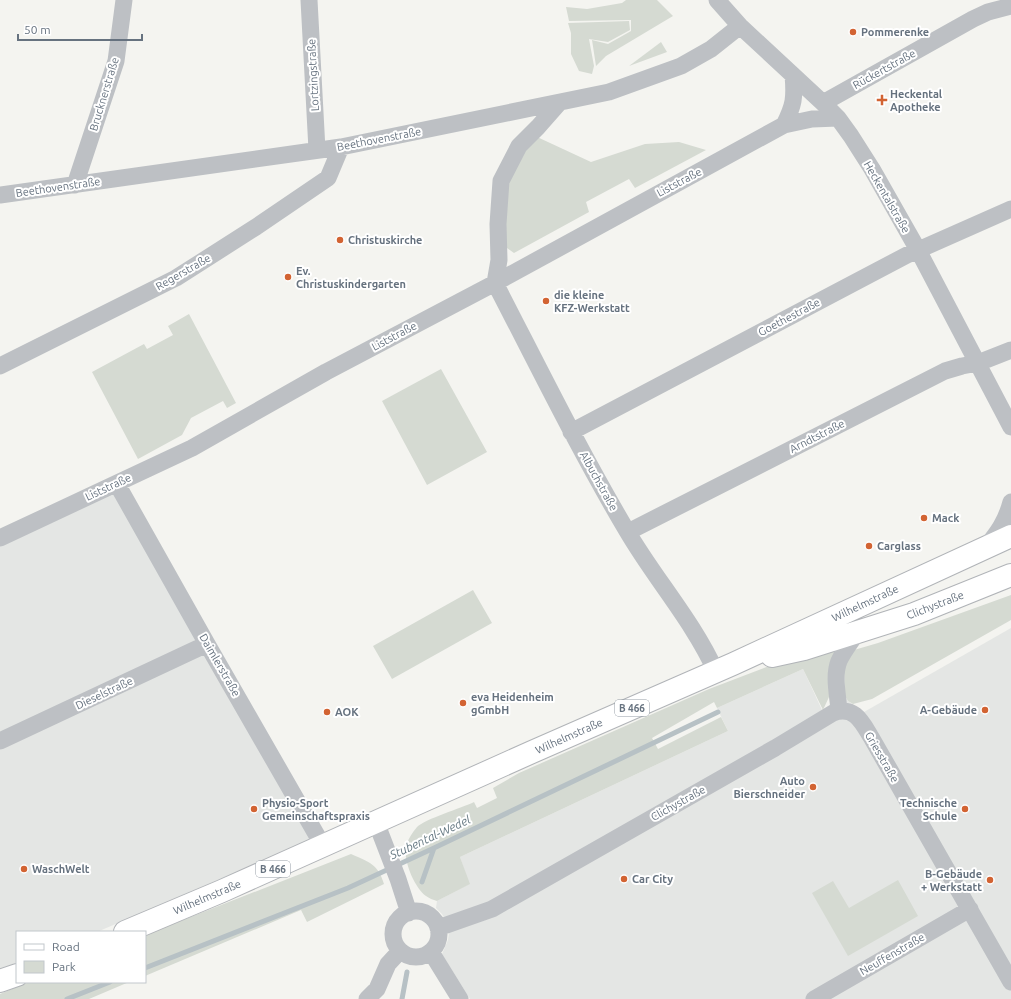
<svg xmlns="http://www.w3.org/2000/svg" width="1011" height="999" font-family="Ubuntu,sans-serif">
<rect width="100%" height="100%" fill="#f4f4f0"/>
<!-- built -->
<path fill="#e4e6e4" d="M109 479 315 838 97 932H17V963L0 969V531Z
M1011 628V999H470L442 954 448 940 449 933 447 923 442 914 436 908 437 901 469 884 460 857 728 731 717 708 803 669 822 710 845 696 848 701 864 712Z"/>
<!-- green -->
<path fill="#d5dad2" d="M626 0H657L673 16 606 56 596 66 592 40 608 44 631 31V20L569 21 566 7 587 9 622 3Z
M629 21 630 30 608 42 589 39 594 66 592 74 579 71 571 54V33L568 23Z
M661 42 667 52 629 66Z
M535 136 591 162 645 144 679 142 706 150 635 188 629 179 586 202 589 212 514 253 507 248 503 247 505 182Z
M189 314 236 403 227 408 223 401 191 418 182 435 138 459 92 372 144 344 147 349 173 335 168 326Z
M441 369 487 452 427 485 382 401Z
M473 590 492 623 392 679 373 646Z
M1011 595V620L872 699 853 704 848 701 845 696 844 666 854 650 878 643Z
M836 649 829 697 823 710 803 669 717 708 714 702 652 738 658 749 721 717 728 731 460 857 470 884 437 901C433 900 429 898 426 896 414 887 403 860 406 846 408 839 413 832 417 827 425 819 462 808 474 802L477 808 497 798 493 788 519 773 709 689 782 661Z
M351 854C369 862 378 864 384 884L307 922 301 910 145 976V935Z
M898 880 918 916 848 956 812 893 833 881 849 908Z
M29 982H129L89 999H0V994Z"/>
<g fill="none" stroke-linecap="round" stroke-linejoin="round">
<!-- stream -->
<path stroke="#b7c1c5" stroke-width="5" d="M422 882 434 848
M145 968 348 888 434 848 718 712
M67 999 110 982
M402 999 407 972"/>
<defs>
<path id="primary" d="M772 656 804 649 914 614 1011 575
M125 932 222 891 532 752 733 664 1011 536
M0 981 17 975"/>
</defs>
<!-- primary casing -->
<use href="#primary" stroke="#b1b4b8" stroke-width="24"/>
<!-- street -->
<path stroke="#bdc0c4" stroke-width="17" d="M309 0 317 150
M717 0 740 26 823 103 838 118 851 136 872 169 918 250 1011 427
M560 102 538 127 519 146 501 181 498 224 499 260 495 283C538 366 579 450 627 531 655 579 693 621 716 672
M823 103 973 19 988 12 1011 6
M784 125C794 105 795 98 793 75
M75 185 116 61 124 0
M0 195 341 147 609 92 681 66 711 49 740 26
M0 366 176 278 256 227 328 178 341 147
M571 432 907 255 1011 209
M117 484 207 644 323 846
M628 532 945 371 962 366 978 363 1011 350
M0 538 192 448 326 372 495 283 784 125 812 119 838 118
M986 547C998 532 1006 521 1011 502
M839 711C838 695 833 676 839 661 844 650 852 641 858 631
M0 741 207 644
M376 822 398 879 409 913
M393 934a23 23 0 1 1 46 0a23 23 0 1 1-46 0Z
M438 928 492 909 775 748 833 713C854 705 862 722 871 737L1011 982
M431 952 460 999
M367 999 377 989 388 964 400 951
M814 999 970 909"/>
<!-- primary -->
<use href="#primary" stroke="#fff" stroke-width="22"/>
</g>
<!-- markers -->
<g fill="#d26332" stroke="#fff" stroke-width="1.5">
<circle cx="853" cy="32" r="4"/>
<path d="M880 94h4v4h4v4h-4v4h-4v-4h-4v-4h4z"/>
<circle cx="340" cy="240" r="4"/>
<circle cx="288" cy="277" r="4"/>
<circle cx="546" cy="301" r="4"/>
<circle cx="924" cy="518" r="4"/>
<circle cx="869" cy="546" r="4"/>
<circle cx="463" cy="703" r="4"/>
<circle cx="985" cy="710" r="4"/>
<circle cx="327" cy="712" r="4"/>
<circle cx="813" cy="787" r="4"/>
<circle cx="254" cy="809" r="4"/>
<circle cx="965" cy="809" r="4"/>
<circle cx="24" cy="869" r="4"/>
<circle cx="624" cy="879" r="4"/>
<circle cx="990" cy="880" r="4"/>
</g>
<g text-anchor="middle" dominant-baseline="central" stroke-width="4" stroke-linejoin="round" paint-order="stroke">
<!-- shield labels -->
<g fill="#fff" stroke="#949ca5" stroke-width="1">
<rect x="615" y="700" width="34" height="16" rx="3"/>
<rect x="256" y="861" width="34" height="16" rx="3"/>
</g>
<g font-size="10" font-weight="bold" fill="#66727f">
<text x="632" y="708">B 466</text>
<text x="273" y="869">B 466</text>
</g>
<!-- poi labels -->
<g font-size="11" font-weight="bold" fill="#66727f" stroke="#fff" text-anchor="start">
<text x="861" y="32">Pommerenke</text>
<text x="890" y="94">Heckental<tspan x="890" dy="13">Apotheke</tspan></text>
<text x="348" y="240">Christuskirche</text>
<text x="296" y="271">Ev.<tspan x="296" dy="13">Christuskindergarten</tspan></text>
<text x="554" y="295">die kleine<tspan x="554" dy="13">KFZ-Werkstatt</tspan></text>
<text x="932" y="518">Mack</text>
<text x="877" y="546">Carglass</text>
<text x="471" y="697">eva Heidenheim<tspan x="471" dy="13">gGmbH</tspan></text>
<text x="977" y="710" text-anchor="end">A-Gebäude</text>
<text x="335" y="712">AOK</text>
<text x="805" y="781" text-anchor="end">Auto<tspan x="805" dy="13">Bierschneider</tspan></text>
<text x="262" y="803">Physio-Sport<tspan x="262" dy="13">Gemeinschaftspraxis</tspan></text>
<text x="957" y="803" text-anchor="end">Technische<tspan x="957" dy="13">Schule</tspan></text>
<text x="32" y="869">WaschWelt</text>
<text x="982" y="874" text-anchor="end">B-Gebäude<tspan x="982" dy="13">+ Werkstatt</tspan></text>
<text x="632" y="879">Car City</text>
</g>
<!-- street labels -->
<g font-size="11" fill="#66727f" stroke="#fff">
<text transform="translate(884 69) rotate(-29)">Rückertstraße</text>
<text transform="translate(313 75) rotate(-93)">Lortzingstraße</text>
<text transform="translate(104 94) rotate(-73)">Brucknerstraße</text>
<text transform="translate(379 139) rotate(-11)">Beethovenstraße</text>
<text transform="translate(679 182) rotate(-28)">Liststraße</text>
<text transform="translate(58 187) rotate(-8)">Beethovenstraße</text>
<text transform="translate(887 197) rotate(60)">Heckentalstraße</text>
<text transform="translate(183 272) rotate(-30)">Regerstraße</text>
<text transform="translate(789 317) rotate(-28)">Goethestraße</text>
<text transform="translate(394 336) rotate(-28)">Liststraße</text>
<text transform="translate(817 436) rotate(-27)">Arndtstraße</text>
<text transform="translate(599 481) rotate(61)">Albuchstraße</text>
<text transform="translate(108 487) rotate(-25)">Liststraße</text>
<text transform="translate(865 603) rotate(-25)">Wilhelmstraße</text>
<text transform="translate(935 605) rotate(-21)">Clichystraße</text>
<text transform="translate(220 665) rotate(60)">Daimlerstraße</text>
<text transform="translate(104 693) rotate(-25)">Dieselstraße</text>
<text transform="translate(569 736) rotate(-24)">Wilhelmstraße</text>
<text transform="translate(882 757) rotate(60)">Griesstraße</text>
<text transform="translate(678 803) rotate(-29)">Clichystraße</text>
<text transform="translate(207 897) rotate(-23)">Wilhelmstraße</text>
<text transform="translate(892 954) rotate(-30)">Neuffenstraße</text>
</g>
<!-- water labels -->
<g font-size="12" font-style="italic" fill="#667983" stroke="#fff">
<text transform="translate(430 837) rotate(-25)">Stubental-Wedel</text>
</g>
</g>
<!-- legend -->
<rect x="16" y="931" width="130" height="52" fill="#ffffff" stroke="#c2c7cc"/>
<rect x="24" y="944" width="20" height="6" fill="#ffffff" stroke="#c2c7cc"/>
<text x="52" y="951" font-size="12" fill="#66727f">Road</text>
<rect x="24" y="961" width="20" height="12" fill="#d5dad2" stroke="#c2c7cc"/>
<text x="52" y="971" font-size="12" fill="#66727f">Park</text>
<!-- scale -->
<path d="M18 34v6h124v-6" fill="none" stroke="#66727f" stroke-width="2"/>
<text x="24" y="34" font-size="12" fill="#66727f" stroke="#ffffff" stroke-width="3" paint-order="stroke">50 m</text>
</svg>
